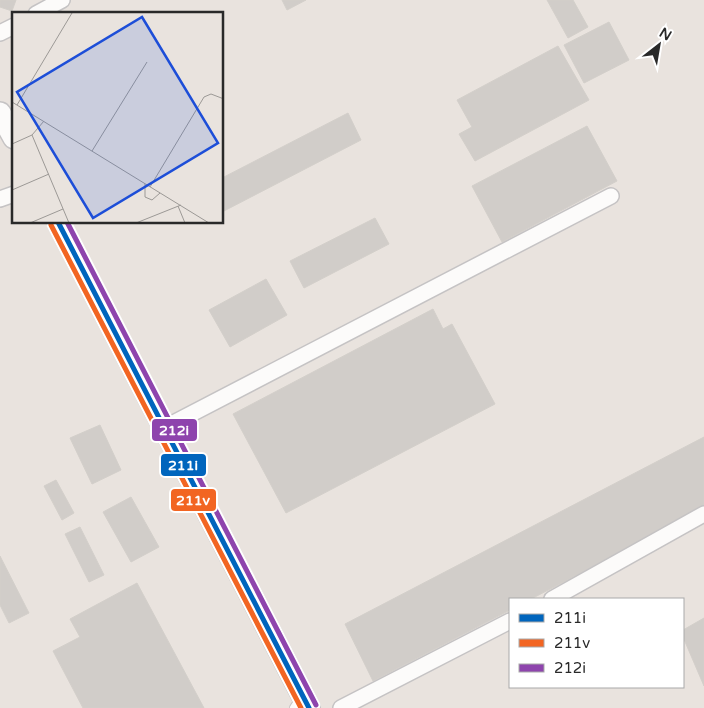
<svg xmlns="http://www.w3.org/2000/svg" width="704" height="708" font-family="'Varela Round',sans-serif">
<rect width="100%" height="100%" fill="#e9e3de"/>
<!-- building -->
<path fill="#d1cdc9" stroke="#d3cfca" d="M0 0H16L12 11 0 7Z
M282 0H306L287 10Z
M547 0H573L588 27 568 38Z
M609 22 629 60 584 83 564 45Z
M558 46 589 100 475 161 459 134 472 127 457 100Z
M348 113 361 140 222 212V178Z
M587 126 617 181 502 242 472 186Z
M375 218 389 244 304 288 290 261Z
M266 279 287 315 230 347 209 310Z
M433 309 443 329 452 324 495 404 286 513 233 414Z
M100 425 121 470 92 484 70 438Z
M704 437V509L531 599H510V610L373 681 345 624Z
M56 480 74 513 62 520 44 486Z
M131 497 159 547 131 562 103 512Z
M80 527 104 575 89 582 65 534Z
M0 556 29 613 9 623 0 605Z
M137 583 204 708H83L53 651 80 637 70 619Z
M704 618V686L683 637V630Z"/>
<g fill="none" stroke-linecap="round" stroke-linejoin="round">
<defs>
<path id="service" d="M294 708 301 697"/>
<path id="minor" d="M36 14 62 0
M0 33 14 26
M0 199 14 194
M164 428 611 196
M552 599 704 514
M341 708 510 621"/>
<path id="secondary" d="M0 113 14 138
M58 222 309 708"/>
</defs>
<!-- service casing -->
<use href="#service" stroke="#c5c3c4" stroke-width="10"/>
<!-- minor casing -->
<use href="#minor" stroke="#c5c3c4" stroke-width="18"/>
<!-- secondary casing -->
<use href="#secondary" stroke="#c5c3c4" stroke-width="24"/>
<!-- service -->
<use href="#service" stroke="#fcfbfa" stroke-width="8"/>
<!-- minor -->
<use href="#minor" stroke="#fcfbfa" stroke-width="15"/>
<!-- secondary -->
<use href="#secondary" stroke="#fcfbfa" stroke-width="21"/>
<defs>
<path id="bus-1" d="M58 222 309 708"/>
<path id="bus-2" d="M51 225 301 708"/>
<path id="bus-3" d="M67 222 316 705"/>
</defs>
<!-- bus-1 casing -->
<use href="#bus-1" stroke="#fff" stroke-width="9"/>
<!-- bus-2 casing -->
<use href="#bus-2" stroke="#fff" stroke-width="9"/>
<!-- bus-3 casing -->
<use href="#bus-3" stroke="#fff" stroke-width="9"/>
<!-- bus-1 -->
<use href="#bus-1" stroke="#0065bd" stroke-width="5"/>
<!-- bus-2 -->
<use href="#bus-2" stroke="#f26522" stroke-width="5"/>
<!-- bus-3 -->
<use href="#bus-3" stroke="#8e44ad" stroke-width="5"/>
</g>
<!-- overview -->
<g transform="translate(12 12)">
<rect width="211" height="211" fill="#e9e3de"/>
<path fill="none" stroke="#9c9996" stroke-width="1" d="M0 90 197 211M5 93 60 1M20 123 57 211M0 132 20 123 32 109M80 139 135 50M133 172V185L140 188 148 181M138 175 192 85 199 82 212 87M0 178 37 162M166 194 173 211M18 211 51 197M124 211 169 193"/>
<path fill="#1d4ed8" fill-opacity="0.15" stroke="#1d4ed8" stroke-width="2.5" d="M130 5 206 131 81 206 5 80Z"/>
<rect width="211" height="211" fill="none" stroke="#292929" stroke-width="2.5"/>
</g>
<g stroke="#fff" stroke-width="2">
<rect x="151" y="418" width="47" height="24" rx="5" fill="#8e44ad"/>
<rect x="160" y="453" width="47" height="24" rx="5" fill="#0065bd"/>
<rect x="170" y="488" width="47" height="24" rx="5" fill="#f26522"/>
</g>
<g font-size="14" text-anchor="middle" font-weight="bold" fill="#fff">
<text x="174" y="435">212i</text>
<text x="183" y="470">211i</text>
<text x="193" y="505">211v</text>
</g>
<!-- legend -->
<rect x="509" y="598" width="175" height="90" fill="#ffffff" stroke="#a9a9a9"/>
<rect x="519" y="614" width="25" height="8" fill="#0065bd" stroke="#a9a9a9"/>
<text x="554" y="623" font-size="15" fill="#292929">211i</text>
<rect x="519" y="639" width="25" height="8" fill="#f26522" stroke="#a9a9a9"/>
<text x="554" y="648" font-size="15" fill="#292929">211v</text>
<rect x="519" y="664" width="25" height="8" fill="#8e44ad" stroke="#a9a9a9"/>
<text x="554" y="673" font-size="15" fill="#292929">212i</text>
<!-- north arrow -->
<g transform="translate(659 45) rotate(31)" stroke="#ffffff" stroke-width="4" paint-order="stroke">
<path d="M0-4L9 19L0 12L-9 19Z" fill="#292929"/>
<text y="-8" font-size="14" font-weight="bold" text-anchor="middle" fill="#292929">N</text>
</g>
</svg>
